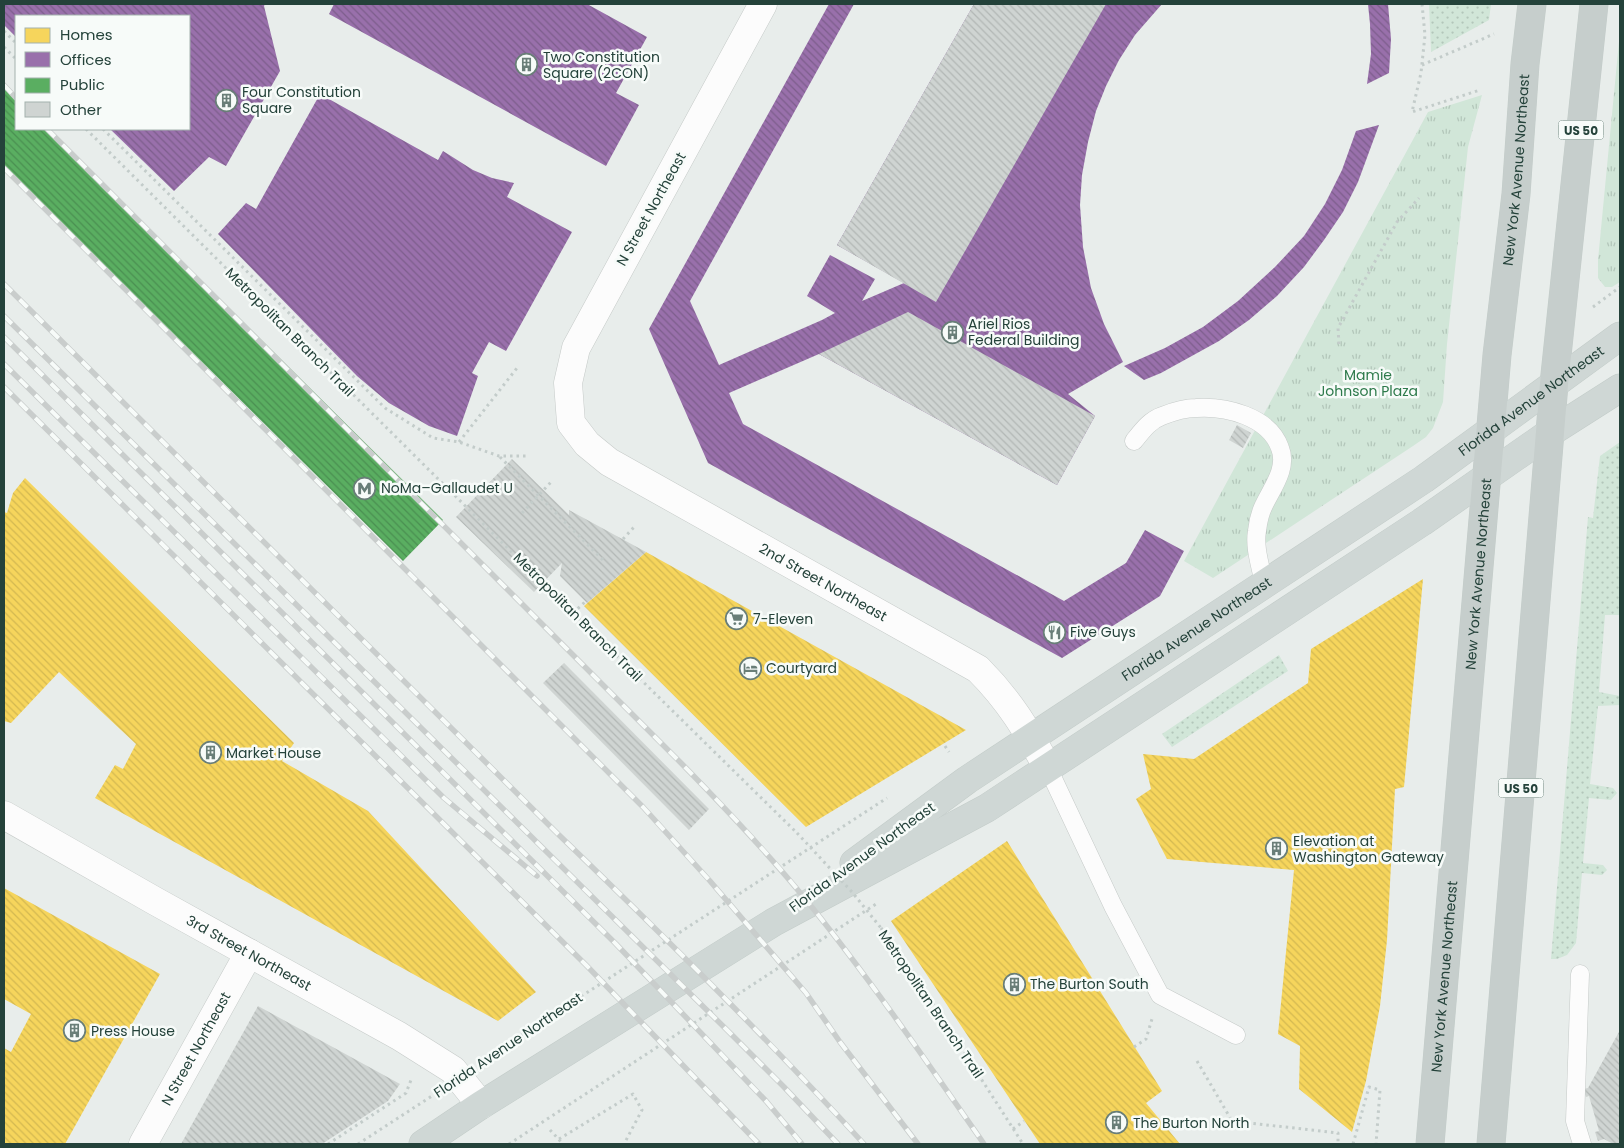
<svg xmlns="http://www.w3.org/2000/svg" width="1624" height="1148" font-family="Poppins,sans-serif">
<defs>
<pattern id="grass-dots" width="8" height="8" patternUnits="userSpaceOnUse" patternTransform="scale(1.25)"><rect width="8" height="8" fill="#d1e6d8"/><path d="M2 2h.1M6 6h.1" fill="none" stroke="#b3c6ba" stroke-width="1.8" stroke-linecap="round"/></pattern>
<pattern id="park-tufts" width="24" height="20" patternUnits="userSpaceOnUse" patternTransform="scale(1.25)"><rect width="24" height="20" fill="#d1e6d8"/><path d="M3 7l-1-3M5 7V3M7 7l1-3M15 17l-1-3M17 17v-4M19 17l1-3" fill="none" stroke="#b3c6ba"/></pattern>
<pattern id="homes-back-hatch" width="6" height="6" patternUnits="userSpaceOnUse" patternTransform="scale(1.25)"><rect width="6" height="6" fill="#f6d55c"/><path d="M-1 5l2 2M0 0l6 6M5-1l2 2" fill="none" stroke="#d3b851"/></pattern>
<pattern id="offices-back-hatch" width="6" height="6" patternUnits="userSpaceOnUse" patternTransform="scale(1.25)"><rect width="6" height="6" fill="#9970ab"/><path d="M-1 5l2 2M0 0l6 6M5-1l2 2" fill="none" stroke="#7d5e8c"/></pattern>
<pattern id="public-back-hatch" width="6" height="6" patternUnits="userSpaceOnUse" patternTransform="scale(1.25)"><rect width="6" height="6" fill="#5aae61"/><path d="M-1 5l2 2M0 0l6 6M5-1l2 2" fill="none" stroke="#4a8f51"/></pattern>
<pattern id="building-back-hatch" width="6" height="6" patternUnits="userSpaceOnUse" patternTransform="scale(1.25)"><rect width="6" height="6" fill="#cfd4d2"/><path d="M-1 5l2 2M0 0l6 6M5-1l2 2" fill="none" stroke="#b2b7b5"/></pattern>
</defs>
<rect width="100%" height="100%" fill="#e8edeb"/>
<!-- grass -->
<path fill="url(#grass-dots)" d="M1429 4H1491L1489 20 1431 52Z
M1620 442V615H1605L1599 692 1620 696V705L1598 706 1590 784 1613 788 1617 793 1611 800 1589 798 1583 863 1603 865 1607 870 1602 875 1582 873 1576 943 1567 955 1557 959H1551L1588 517 1593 518 1600 456Z
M1279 655 1288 671 1172 747 1162 734Z"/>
<!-- park -->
<path fill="url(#park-tufts)" d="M1620 31V282L1612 287H1605L1598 278V260Z
M1482 95 1468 147 1447 344 1443 402 1433 428 1426 437 1413 446 1213 578 1184 561 1428 112Z"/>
<!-- homes -->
<path fill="url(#homes-back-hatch)" d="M25 478 294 743 282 761 368 811 536 992 498 1021 95 798 115 765 123 769 136 744 59 672 11 723 4 721V512L7 513 13 493Z
M646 552 966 730 806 827 584 606Z
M1423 579 1404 787 1395 789 1387 940 1380 1006 1366 1081 1352 1132 1299 1089 1300 1046 1278 1034 1294 870 1167 859 1136 799 1151 789 1143 754 1194 759 1308 683 1311 649Z
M1007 841 1162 1091 1146 1103 1180 1144H1040L891 921Z
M4 888 160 974 65 1144H4V1048L11 1052 31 1014 4 999Z"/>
<!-- offices -->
<path fill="url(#offices-back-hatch)" d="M4 4H265L264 6 280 71 226 166 209 157 174 191 110 129H189V16H16V37L4 25Z
M334 4H587L647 37 616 93 639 105 606 166 329 14Z
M829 4H854L690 301 719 365 822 320 835 313 807 296 830 255 875 279 862 301 904 283 837 245 974 4H1162L1135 35 1119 60 1106 86 1096 111 1088 142 1082 175 1080 205 1083 247 1091 288 1104 324 1123 362 1068 394 1095 416 1057 485 819 354 729 393 743 424 1064 601 1126 563 1145 530 1184 551 1160 596 1062 658 708 463 649 329Z
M1368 4H1388L1391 39 1389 73 1367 84 1371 54 1370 24Z
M320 94 438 160 443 151 473 170 492 178 514 183 507 197 572 232 506 351 489 342 472 373 478 376 457 436 429 426 389 403 357 376 218 234 246 203 256 209Z
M1379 125 1358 182 1343 212 1324 240 1304 267 1277 296 1249 320 1219 341 1161 373 1144 380 1124 366 1165 348 1203 327 1238 301 1275 267 1304 236 1325 204 1342 170 1356 131Z"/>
<!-- public -->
<path fill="url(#public-back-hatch)" d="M4 83 16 96V129H49L443 520 403 561 4 166Z"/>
<!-- building -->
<path fill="url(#building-back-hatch)" d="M974 4H1106L936 302 837 245Z
M908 312 1095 416 1057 485 819 354Z
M1237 425 1251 433 1243 448 1229 440Z
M512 459 569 515V510L646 552 587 603 560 576 562 563 534 592 456 517Z
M564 663 709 809 689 830 543 683Z
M258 1006 400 1084 388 1101 322 1144H181Z
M1620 1030V1144H1613L1604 1139 1598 1141 1595 1132 1599 1131 1589 1096 1586 1097 1583 1089 1588 1088Z"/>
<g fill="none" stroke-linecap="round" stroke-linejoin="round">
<defs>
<path id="service" d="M1134 441C1142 431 1150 420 1162 416 1172 412 1186 408 1196 408 1225 406 1269 416 1280 448 1288 468 1272 488 1264 505 1260 513 1258 522 1257 531 1254 548 1261 567 1264 584
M1048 768 1113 906 1160 995 1236 1035
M1580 974 1575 1121 1582 1144"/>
<g id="minor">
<path id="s1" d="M763 4 576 348 568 383 571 423 587 444 609 462 978 669C1010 701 1026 729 1048 768"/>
<path id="s2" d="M4 815 155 901 399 1036 453 1070 481 1105"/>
<path id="s3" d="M143 1144 249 953"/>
</g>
<g id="primary">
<path id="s4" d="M854 863 967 780 1424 479 1620 336"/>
<path d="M423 1144 481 1105 774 922 987 808 1422 522 1551 432 1620 388"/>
</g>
<g id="trunk">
<path id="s5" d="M1430 1144 1497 355 1516 194 1525 64 1532 4"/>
<path d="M1491 1144 1554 384 1594 4"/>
</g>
</defs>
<!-- service casing -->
<use href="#service" stroke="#c5cac8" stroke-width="19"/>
<!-- minor casing -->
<use href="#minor" stroke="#c5cac8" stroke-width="29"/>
<!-- primary casing -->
<use href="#primary" stroke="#c3ccc9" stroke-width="29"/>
<!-- trunk casing -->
<use href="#trunk" stroke="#c3ccc9" stroke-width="29"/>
<!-- path -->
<path stroke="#c3ccca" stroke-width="3" stroke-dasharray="2.5 4" stroke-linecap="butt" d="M1422 4 1425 35 1421 73 1412 112 1480 90
M4 31 16 43
M4 47 16 59
M1422 65 1494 34
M86 129 573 613 797 833
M103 129 385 408 433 438 459 442 499 456H528
M1593 307 1620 287
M1339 344 1338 328 1397 222 1419 198
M459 442 517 368
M500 457 605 562
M522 513 552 481
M623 539 635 526
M573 613 586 601
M945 746 949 752
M881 928 908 965 1023 1144
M1134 1047 1146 1039 1152 1019
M483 1060 887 798
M1197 1061 1232 1121 1338 1133V1144
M1013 1129 1024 1121
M550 1130 563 1144
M559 1139 633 1094 642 1110 624 1144
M328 1144 406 1093 411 1080
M358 1144 435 1094
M509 1144 876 904
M1353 1144 1369 1087 1380 1090 1376 1144"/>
<!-- service -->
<use href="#service" stroke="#fcfcfc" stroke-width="18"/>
<!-- minor -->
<use href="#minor" stroke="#fcfcfc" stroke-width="28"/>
<!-- primary -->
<use href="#primary" stroke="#cfd7d5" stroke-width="28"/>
<!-- trunk -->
<use href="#trunk" stroke="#c6cecc" stroke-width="28"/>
<defs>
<path id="rail" d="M4 85 16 98
M47 129 682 764C725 808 768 853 807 901 870 979 927 1062 984 1144
M4 168 643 807 710 881 806 993 840 1042 918 1144
M4 284 559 835C663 935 766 1037 864 1144
M4 316 727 1030 784 1087 838 1144
M4 337 616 944 766 1101 802 1144
M4 364 444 798 537 876
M4 387 586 965 759 1144"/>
</defs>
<!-- rail casing -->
<use href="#rail" stroke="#c9cdcc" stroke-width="5.5"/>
<!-- rail -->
<use href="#rail" stroke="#f7fbf9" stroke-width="4" stroke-dasharray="11" stroke-linecap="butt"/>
<!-- path-bridge -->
<path stroke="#c3ccca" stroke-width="3" stroke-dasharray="2.5 4" stroke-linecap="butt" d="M797 833 852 892 881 928"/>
</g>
<!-- icons -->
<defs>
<symbol id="building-ring" viewBox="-11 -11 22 22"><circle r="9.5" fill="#f7fbf9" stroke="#697e78" stroke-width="1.5"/><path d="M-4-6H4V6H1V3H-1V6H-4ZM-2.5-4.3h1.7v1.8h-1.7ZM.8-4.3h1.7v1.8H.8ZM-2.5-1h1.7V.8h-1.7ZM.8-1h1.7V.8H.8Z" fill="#697e78"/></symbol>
<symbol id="metro-ring" viewBox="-11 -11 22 22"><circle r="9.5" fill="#f7fbf9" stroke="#697e78" stroke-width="1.5"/><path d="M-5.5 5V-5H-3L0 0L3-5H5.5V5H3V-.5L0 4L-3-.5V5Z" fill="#697e78"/></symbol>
<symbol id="supermarket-ring" viewBox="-11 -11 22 22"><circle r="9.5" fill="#f7fbf9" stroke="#697e78" stroke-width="1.5"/><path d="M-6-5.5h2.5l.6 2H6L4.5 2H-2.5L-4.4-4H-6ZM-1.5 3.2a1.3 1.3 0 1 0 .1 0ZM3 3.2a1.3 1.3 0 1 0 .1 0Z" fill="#697e78"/></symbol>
<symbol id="restaurant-ring" viewBox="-11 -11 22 22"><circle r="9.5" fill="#f7fbf9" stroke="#697e78" stroke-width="1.5"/><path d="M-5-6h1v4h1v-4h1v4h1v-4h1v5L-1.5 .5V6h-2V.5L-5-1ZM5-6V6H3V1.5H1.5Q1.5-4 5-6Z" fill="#697e78"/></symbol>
<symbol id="hotel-ring" viewBox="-11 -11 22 22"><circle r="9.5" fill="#f7fbf9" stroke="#697e78" stroke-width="1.5"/><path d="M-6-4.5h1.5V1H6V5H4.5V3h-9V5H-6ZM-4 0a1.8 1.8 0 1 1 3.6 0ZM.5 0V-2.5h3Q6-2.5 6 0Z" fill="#697e78"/></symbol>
</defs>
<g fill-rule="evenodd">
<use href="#building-ring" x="514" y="52" width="25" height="25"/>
<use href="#building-ring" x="214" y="88" width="25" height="25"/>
<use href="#building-ring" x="940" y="320" width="25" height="25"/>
<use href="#metro-ring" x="352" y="476" width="25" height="25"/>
<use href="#supermarket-ring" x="724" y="606" width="25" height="25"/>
<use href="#restaurant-ring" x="1042" y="620" width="25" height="25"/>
<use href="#hotel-ring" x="738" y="656" width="25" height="25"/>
<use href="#building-ring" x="198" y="740" width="25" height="25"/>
<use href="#building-ring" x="1264" y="836" width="25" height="25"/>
<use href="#building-ring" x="1002" y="972" width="25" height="25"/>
<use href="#building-ring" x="62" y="1018" width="25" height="25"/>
<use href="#building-ring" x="1104" y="1110" width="25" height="25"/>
</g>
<g text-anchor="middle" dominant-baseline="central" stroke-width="5" stroke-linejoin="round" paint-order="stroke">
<!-- shield labels -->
<g fill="#f7fbf9" stroke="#637a73" stroke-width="1">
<rect x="1558.5" y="120.5" width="45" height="19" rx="4"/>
<rect x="1498.5" y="778.5" width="45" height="19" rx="4"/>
</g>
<g font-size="12" font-weight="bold" fill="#24423a">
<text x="1581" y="130">US 50</text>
<text x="1521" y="788">US 50</text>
</g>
<!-- poi labels -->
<g font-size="14" fill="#24423a" stroke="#f7fbf9" text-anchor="start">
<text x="543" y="57">Two Constitution<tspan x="543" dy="16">Square (2CON)</tspan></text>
<text x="242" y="92">Four Constitution<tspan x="242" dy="16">Square</tspan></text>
<text x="968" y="324">Ariel Rios<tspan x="968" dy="16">Federal Building</tspan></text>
<text x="381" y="488">NoMa–Gallaudet U</text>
<text x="753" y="619">7-Eleven</text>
<text x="1070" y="632">Five Guys</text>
<text x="766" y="668">Courtyard</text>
<text x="226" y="753">Market House</text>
<text x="1293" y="841">Elevation at<tspan x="1293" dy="16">Washington Gateway</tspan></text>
<text x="1030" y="984">The Burton South</text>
<text x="91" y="1031">Press House</text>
<text x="1133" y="1123">The Burton North</text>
</g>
<!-- street labels -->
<g font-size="14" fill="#24423a" stroke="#f7fbf9">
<text stroke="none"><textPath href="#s5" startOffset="978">New York Avenue Northeast</textPath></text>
<text transform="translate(651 209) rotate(-61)">N Street Northeast</text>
<text transform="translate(290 332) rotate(45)">Metropolitan Branch Trail</text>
<text stroke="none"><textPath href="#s4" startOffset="820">Florida Avenue Northeast</textPath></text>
<text stroke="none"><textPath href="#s5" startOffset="572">New York Avenue Northeast</textPath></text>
<text stroke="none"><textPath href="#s1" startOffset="768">2nd Street Northeast</textPath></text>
<text transform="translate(578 617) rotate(45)">Metropolitan Branch Trail</text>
<text stroke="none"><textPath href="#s4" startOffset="415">Florida Avenue Northeast</textPath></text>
<text transform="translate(862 857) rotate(-36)">Florida Avenue Northeast</text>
<text stroke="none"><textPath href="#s2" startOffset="281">3rd Street Northeast</textPath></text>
<text stroke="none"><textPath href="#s5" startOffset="168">New York Avenue Northeast</textPath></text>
<text transform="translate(931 1004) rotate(56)">Metropolitan Branch Trail</text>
<text transform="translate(508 1045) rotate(-34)">Florida Avenue Northeast</text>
<text stroke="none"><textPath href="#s3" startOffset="109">N Street Northeast</textPath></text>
</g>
<!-- park labels -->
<g font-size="14" fill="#2d7a4b" stroke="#f7fbf9">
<text x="1368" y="375">Mamie<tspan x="1368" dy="16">Johnson Plaza</tspan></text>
</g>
</g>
<!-- border -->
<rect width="1624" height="1148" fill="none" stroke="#24423a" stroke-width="10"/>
<!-- legend -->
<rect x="15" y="15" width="175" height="115" fill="#f7fbf9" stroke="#a3b1ad"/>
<rect x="25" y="28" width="25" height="15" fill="#f6d55c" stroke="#a3b1ad"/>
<text x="60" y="40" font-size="15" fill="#24423a">Homes</text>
<rect x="25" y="52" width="25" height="15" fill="#9970ab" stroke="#a3b1ad"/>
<text x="60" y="65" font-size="15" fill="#24423a">Offices</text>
<rect x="25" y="78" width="25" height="15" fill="#5aae61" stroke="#a3b1ad"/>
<text x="60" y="90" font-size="15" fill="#24423a">Public</text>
<rect x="25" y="102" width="25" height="15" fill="#cfd4d2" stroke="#a3b1ad"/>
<text x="60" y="115" font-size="15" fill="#24423a">Other</text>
</svg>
